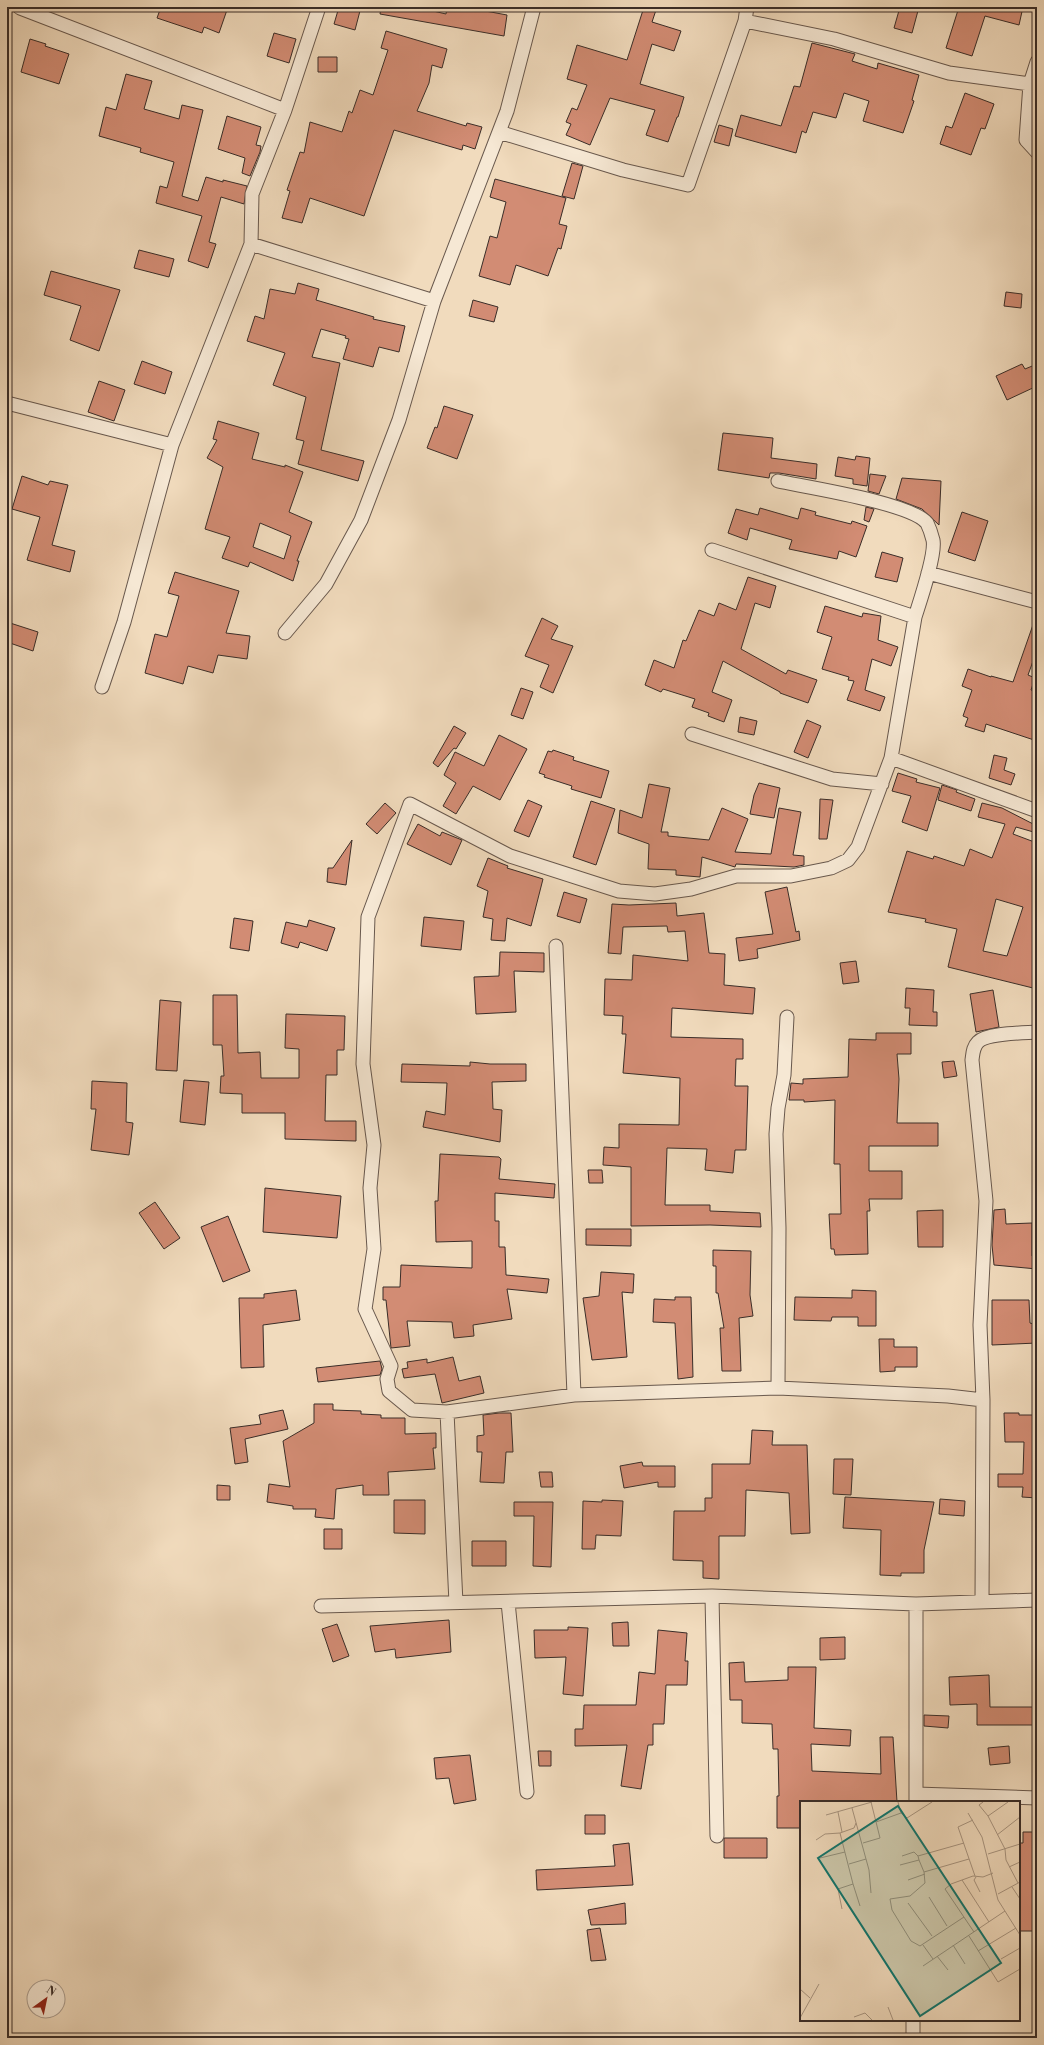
<svg xmlns="http://www.w3.org/2000/svg" width="1044" height="2045" font-family="'Libre Bodoni',serif">
<rect width="100%" height="100%" fill="#f1dbbd"/>
<filter id="stains"><feTurbulence type="fractalNoise" baseFrequency=".005" numOctaves="4"/><feColorMatrix values="0 0 0 0 .2 0 0 0 0 .09 0 0 0 0 .02 0 0 0 .5 -.17"/></filter>
<radialGradient id="worn" r=".72"><stop offset=".6" stop-color="#630" stop-opacity="0"/><stop offset="1" stop-color="#630" stop-opacity=".3"/></radialGradient>
<!-- building -->
<path fill="#d28c74" stroke="#3a2d28" fill-rule="evenodd" d="M161 7H228L219 33 204 27 202 33 157 18Z
M339 7H361L355 30 334 24Z
M381 7H416L446 14 447 7H464L507 15 504 36 380 14Z
M644 7H657L652 22 681 31 674 51 652 44 640 84 684 97 678 117H677L668 142 646 135 655 110 610 98 590 145 566 135 571 124 566 122 572 108 577 110 587 85 567 79 577 45 627 60Z
M900 7H919L912 33 894 28Z
M959 7H1023L1019 25 985 16 972 56 946 48Z
M386 31 447 49 442 68 432 65 429 83 417 111 466 126 467 123 482 127 475 149 463 145 462 150 394 130 364 216 310 198 302 223 282 218 290 191 287 190 300 152 304 153 310 122 342 132 349 111 352 113 360 90 373 95 388 50 381 48Z
M274 33 296 39 289 63 267 56Z
M30 39 46 44 45 46 69 54 59 84 21 72Z
M812 43 855 54 852 61 877 69 878 63 919 75 912 100 914 101 903 133 863 121 869 101 844 93 836 118 813 112 806 133 802 131 796 153 735 136 741 115 781 126 794 86 800 87Z
M318 57H337V72H318Z
M126 74 152 81 144 109 179 119 182 105 203 110 182 196 198 201 206 177 223 182V180L247 186 244 204 221 197 209 242 216 244 208 268 188 261 202 216 156 203 160 186 167 188 174 162 140 152 141 148 99 136 106 107 116 110Z
M965 93 994 104 985 129 981 128 971 155 940 144 946 126 952 128Z
M227 116 261 127 256 145 261 146 260 152 250 176 242 173 245 158 218 149Z
M719 125 733 129 729 146 714 142Z
M572 163 583 166 574 199 562 196Z
M495 179 566 198 559 224 567 226 561 249 558 248 548 276 516 265 510 285 479 276 490 236 497 238 506 202 490 197Z
M139 250 174 259 169 277 134 268Z
M51 271 120 290 99 351 70 340 81 306 44 295Z
M298 283 319 289 316 300 374 317 373 319 405 326 399 352 379 347 373 367 343 359 349 339 345 338 346 336 321 329 312 357 340 363 321 450 364 461 358 481 298 464 304 441 296 439 306 397 273 385 285 353 247 341 255 316 264 319 270 289 295 294Z
M1006 292 1022 294 1021 308 1004 306Z
M473 300 498 307 494 322 469 316Z
M142 361 172 372 165 394 134 384Z
M1022 364 1025 369 1037 364V386L1007 400 996 376Z
M99 381 125 390 114 421 88 412Z
M444 406 473 415 457 459 427 448 435 427 437 428Z
M218 421 259 433 252 459 285 467V465L303 472 289 512 312 522 297 561H299L293 581 250 562 248 567 222 558 230 537 205 529 223 467 207 458 217 440 213 439ZM260 523 291 536 284 559 253 547Z
M723 433 773 438 771 458 817 464 816 479 779 473H770L769 478 718 470Z
M856 456 870 458 867 486 853 484V479L835 476 838 457 855 460Z
M870 474 886 476 879 494 868 491Z
M22 476 48 485 50 481 68 485 52 545 75 551 70 572 27 560 40 517 12 509Z
M902 478 941 481 939 525 922 509 896 499Z
M866 507 874 509 869 522 864 520Z
M760 508 798 519 801 508 816 512 815 515 851 524 852 521 867 526 856 557 839 551 837 559 789 549 792 540 750 528 747 540 728 533 736 509 758 515Z
M962 512 988 521 975 561 948 552Z
M882 552 903 558 897 582 875 577Z
M175 572 239 591 226 633 250 636 247 659 218 655 213 673 188 666 183 684 145 673 155 634 167 637 179 596 168 593Z
M748 577 776 586 770 608 755 603 741 649 786 674 788 670 817 680 808 703 780 693V692L723 661 712 692 732 700 724 722 708 716 709 713 692 707 695 699 663 689 661 692 645 685 654 660 674 668 683 640 686 641 699 610 714 616 719 603 736 610Z
M825 606 862 617 863 613 881 616 878 640 898 647 891 666 872 659 865 690 885 697 880 711 847 700 854 681 848 680 849 677 822 669 832 637 817 632Z
M542 618 558 626 551 639 573 646 553 693 540 687 549 665 525 656Z
M1035 619H1037V650L1028 675 1035 678 1031 690 1037 692V741L986 724 984 732 965 726 968 718 963 716 972 690 962 686 968 669 991 677V676L1013 682Z
M7 622 38 632 33 651 7 642Z
M521 688 533 692 523 719 511 715Z
M740 717 757 721 754 735 738 732Z
M807 720 821 726 808 758 794 752Z
M454 726 466 733 456 749 454 748 438 767 433 763Z
M499 735 527 749 500 800 473 786 456 814 443 806 456 783 444 775 455 752 484 766Z
M553 750 574 757 573 760 609 771 601 798 571 789 572 786 544 777 545 775 539 773 548 751 552 752Z
M994 755 1007 758 1004 770 1015 774 1011 785 989 778Z
M898 773 917 779 916 782 940 788 927 831 902 822 911 796 892 791Z
M759 783 780 788 774 818 750 814 754 795Z
M649 784 670 788 661 832H668V836L709 840 722 808 748 819 735 852 771 854 779 808 801 812 793 855 804 856V865L794 867 736 864 735 867 702 857 700 877 676 875V870L648 869 649 844 618 833 620 810 642 818Z
M942 785 957 790 956 792 975 799 971 811 938 800Z
M820 799 833 800 827 839H819Z
M528 800 542 806 529 837 514 831Z
M591 801 615 809 596 865 573 857Z
M385 803 396 813 377 834 366 824Z
M982 803 1002 808 1037 826V833L1016 827 1013 834 1037 843V989L948 967 957 929 925 922 926 919 888 912 907 851 933 859 934 856 964 866 970 849 992 858 1005 824 978 817ZM996 899 1023 907 1007 956 983 951Z
M418 824 440 836 442 832 462 840 451 865 407 844Z
M352 840 346 885 327 882 328 868H333Z
M488 858 508 866 507 868 543 879 531 926 507 918 505 941 491 940 493 919 483 917 488 891 477 886Z
M787 887 796 932 799 931 800 940 757 949 758 958 739 961 736 938 773 934 765 892Z
M564 892 587 899 580 923 557 916Z
M676 903 677 916 704 913 709 953 725 954 724 985 755 988 753 1014 672 1008 671 1037 743 1039V1059H736L735 1086H748L746 1150H735L733 1173 705 1170 707 1149 667 1148 665 1205H710V1211L760 1213 761 1227 710 1225 631 1226V1167L603 1165 604 1147 619 1148V1124L679 1125 680 1078 623 1073 626 1034H622L623 1016 604 1015 605 979 632 980 633 955 688 961 685 931 668 932 667 926 623 927 621 954 608 953 612 904 629 905Z
M424 917 464 921 461 950 421 946Z
M234 918 253 921 249 951 230 948Z
M309 920 335 928 327 951 300 942 298 948 281 943 286 922 307 927Z
M500 952 544 953V972L514 971 516 1012 476 1014 474 977 499 976Z
M856 961 859 982 843 984 840 963Z
M906 988 934 990 933 1012H937V1026L909 1025 910 1008H905Z
M993 990 999 1027 976 1032 970 994Z
M213 995H237L238 1053 260 1052 261 1078H299V1049L285 1048 286 1014 345 1016 344 1050H337V1075H326L325 1121H356V1141L285 1139V1113H242V1094L220 1093 221 1076H224L222 1045H213Z
M160 1000 181 1002 177 1071 156 1070Z
M876 1033H911V1054H897L899 1079 897 1123H938V1146H869V1171H902V1199H869L870 1211H867L868 1254 835 1255 834 1249H831L829 1214H841L840 1164H834L835 1100 804 1102V1100H789L791 1083 803 1084V1079L848 1077 849 1039 876 1040Z
M954 1061 957 1076 944 1078 942 1062Z
M470 1062 490 1064H526V1081L492 1082 493 1109 502 1110 500 1142 423 1127 426 1111 445 1115 447 1083 401 1082 402 1064 470 1066Z
M184 1080 209 1082 205 1125 180 1122Z
M92 1081 127 1083 126 1122 133 1123 129 1155 91 1150 96 1109H91Z
M440 1154 499 1157 501 1159 499 1179 555 1184 554 1198 495 1193V1221H499V1247H505L506 1275 549 1279 547 1293 507 1289 512 1319 473 1325 474 1336 454 1338 452 1322 407 1321 410 1346 391 1348 386 1300H383V1287H400L401 1265 472 1268V1241L436 1242 435 1201H438Z
M588 1170H602L603 1183H589Z
M265 1188 341 1196 337 1238 263 1232Z
M155 1202 180 1238 164 1249 139 1213Z
M1005 1209 1006 1224 1032 1223V1256H1037V1269L994 1265 992 1245 994 1210Z
M943 1210V1247H918L917 1211Z
M228 1216 250 1271 223 1282 201 1227Z
M586 1229H631V1246L586 1245Z
M713 1250 751 1251 750 1295 753 1316 739 1318 741 1371H722L720 1328H724L718 1293H716V1266H713Z
M601 1272 634 1274 633 1293 622 1292 627 1357 592 1360 583 1298 599 1296Z
M296 1290 300 1320 263 1325 264 1367 241 1368 239 1298H264V1294Z
M852 1290 876 1291V1326H858V1317H832L831 1321 794 1320 795 1297 852 1298Z
M675 1297H691L693 1377 678 1379 675 1323 653 1322 654 1299 675 1300Z
M992 1300H1029L1030 1323 1037 1325V1343L992 1345Z
M879 1339H894V1347H917V1367H895V1371L880 1372Z
M453 1357 459 1381 480 1376 484 1393 442 1403 435 1374 404 1378 402 1369 408 1368 407 1362 427 1359V1363Z
M380 1361 382 1369 380 1375 318 1382 316 1368Z
M314 1404H333V1410L361 1411V1414L381 1415V1418H405V1434L436 1433V1448H433L435 1469 388 1472 389 1495H363V1485L336 1489 334 1519 315 1517 316 1509H293V1506L267 1502 269 1484 290 1487 283 1441 314 1423Z
M283 1410 288 1429 245 1439 248 1462 235 1464 230 1428 261 1424 259 1415Z
M499 1413H511L513 1452H506L504 1483 480 1482 482 1452H477V1436L484 1435 483 1415Z
M1004 1413H1019V1415H1037V1498L1022 1497 1023 1487H998V1474H1023L1024 1442H1005Z
M752 1430 773 1431 772 1445H807L810 1533 791 1534 789 1493 746 1490 745 1536H719V1579L703 1578V1561L673 1560 674 1511H705V1498H712V1464H750Z
M834 1459H853L851 1495 833 1494Z
M642 1462 643 1466H675V1487H658V1482L624 1488 620 1466Z
M539 1472H552L553 1487H541Z
M217 1485 230 1486V1500H217Z
M845 1497 934 1502 924 1550V1573H901V1576L880 1575 881 1530 843 1528Z
M940 1499 965 1501 964 1516 939 1514Z
M394 1500H425V1534L394 1533Z
M602 1500 623 1501 621 1536 596 1535 595 1549H582L583 1501 602 1502Z
M514 1502H553L551 1567 533 1566 534 1516H514Z
M324 1529H342V1549H324Z
M472 1541H506V1566H472Z
M449 1620 451 1652 396 1658 395 1649 375 1652 370 1626Z
M628 1622 629 1646H613L612 1623Z
M337 1624 349 1656 333 1662 322 1629Z
M568 1627 588 1628 583 1696 563 1694 566 1657 535 1658 534 1630H568Z
M658 1630 687 1633 685 1661H688L687 1685H666L664 1724H653V1745H648L641 1789 621 1786 627 1745 575 1746V1729H583L584 1705H636L639 1672 655 1674Z
M845 1637V1659L820 1660V1638Z
M744 1662 745 1682 788 1680V1667H816L814 1728 851 1730 850 1746 811 1744 812 1771 881 1774 880 1737H893L897 1802H801V1828H777V1796H779L778 1749H773L772 1724 742 1723V1700H730L729 1663Z
M989 1675 990 1707H1037V1725H977V1704L950 1705 949 1677Z
M924 1715 949 1716 948 1728 924 1726Z
M1009 1746 1010 1763 990 1765 988 1748Z
M538 1751H551V1766H539Z
M470 1755 476 1800 454 1804 449 1778 436 1779 434 1758Z
M585 1815H605V1834H585Z
M1023 1832H1037V1931H1019V1843H1023Z
M724 1838H767V1858H724Z
M629 1843 633 1885 537 1890 536 1870 615 1866 613 1845Z
M625 1903 626 1924 591 1925 588 1910Z
M600 1928 606 1960 591 1961 587 1930Z"/>
<g fill="none" stroke-linecap="round" stroke-linejoin="round">
<defs>
<path id="minor" d="M747 7 745 21 834 39 949 73 1030 84 1037 62
M20 8 285 110
M1030 84 1026 140 1037 152
M499 132 623 170 688 185 745 21
M251 244 434 301
M7 403 172 445 251 244 252 194 285 110 319 7
M712 550 915 617C920 601 936 554 933 540 932 536 929 527 927 523 911 503 806 487 778 481
M928 573 1037 602
M915 617 891 758 858 847 848 860 831 868 791 876H736L691 889 655 894 619 891 510 856 410 804 368 917 363 1064 374 1145 370 1188 374 1249 365 1309 391 1366 387 1379 389 1391 412 1410 447 1412 574 1395 778 1388 948 1396 983 1400
M285 633 326 584 361 520 399 420 434 301 507 111 534 7
M102 687 124 622 172 445
M692 734 832 779 882 784
M891 758 1037 811
M556 946 574 1395
M778 1388 779 1228 776 1134 778 1108 784 1075 787 1017
M447 1412 456 1603
M712 1596 717 1836
M982 1601 983 1400 980 1325 986 1201 972 1060C973 1053 973 1047 978 1042 987 1033 1024 1033 1037 1032
M508 1602 527 1792
M916 1604V1802
M321 1606 712 1596 916 1604 1037 1600
M916 1794 1037 1798
M913 2038V2020"/>
</defs>
<!-- minor casing -->
<use href="#minor" stroke="#68584d" stroke-width="15"/>
<!-- minor -->
<use href="#minor" stroke="#f6e8d4" stroke-width="13"/>
</g>
<!-- overview -->
<g transform="translate(800 1801)">
<rect width="220" height="220" fill="#f1dbbd"/>
<path fill="none" stroke="#a89581" stroke-width="1" d="M71 1 76 21 101 12 98 1M183 1 179 4 188 15 205 48 206 59 218 82M52 7 69 69 71 92M38 11 42 31M101 12 107 17 132 1M168 12 182 36 198 99 220 134M26 14 72 1M188 15 208 1M173 19 158 26 175 75M197 34 220 16M16 39 25 33 40 32M63 42 80 37 76 21M188 53 220 43M102 55 114 51 118 55M118 55 164 42M20 57 45 51M119 59 124 71 125 82 110 95 90 98 92 109 111 140 120 145 164 116M49 63 66 58M100 64 119 59 118 55M209 66 220 61M124 71 169 58M176 76 174 79 180 91M108 79 125 73M162 79 189 121M53 83 60 105M212 86 220 98M198 93 220 81M129 96 147 125M108 102 132 135M42 108 38 88 53 83 40 32 54 27 56 22M174 131 145 88 151 83 173 75 183 76 193 72M169 135 198 181 220 168M123 144 133 158M153 144 165 163M178 150 216 127M137 155 148 169M201 158 220 147M123 165 205 110M0 188 10 197M88 206 93 219M54 216 65 212 72 219M0 217 19 183"/>
<path fill="#0f766e" fill-opacity="0.15" stroke="#0f766e" stroke-width="2" d="M98 5 201 162 120 215 18 57Z"/>
<rect width="220" height="220" fill="none" stroke="#3a2d28" stroke-width="2"/>
</g>
<!-- margin -->
<rect width="1044" height="2045" fill="none" stroke="#f1dbbd" stroke-width="24"/>
<rect x="8" y="8" width="1028" height="2029" fill="none" stroke="#3a2d28" stroke-width="2"/>
<rect x="12" y="12" width="1020" height="2021" fill="none" stroke="#3a2d28"/>
<!-- north arrow -->
<g transform="translate(46 1999) rotate(33)"><circle r="19" fill="#f6e8d4" stroke="#ab9d8f"/>
<path d="M0-3L7 15L0 10L-7 15Z" fill="#8f2418"/>
<text y="-6" font-size="11" font-weight="bold" text-anchor="middle" fill="#3a2d28">N</text>
</g>
<rect width="100%" height="100%" filter="url(#stains)"/>
<rect width="100%" height="100%" fill="url(#worn)"/>
</svg>
